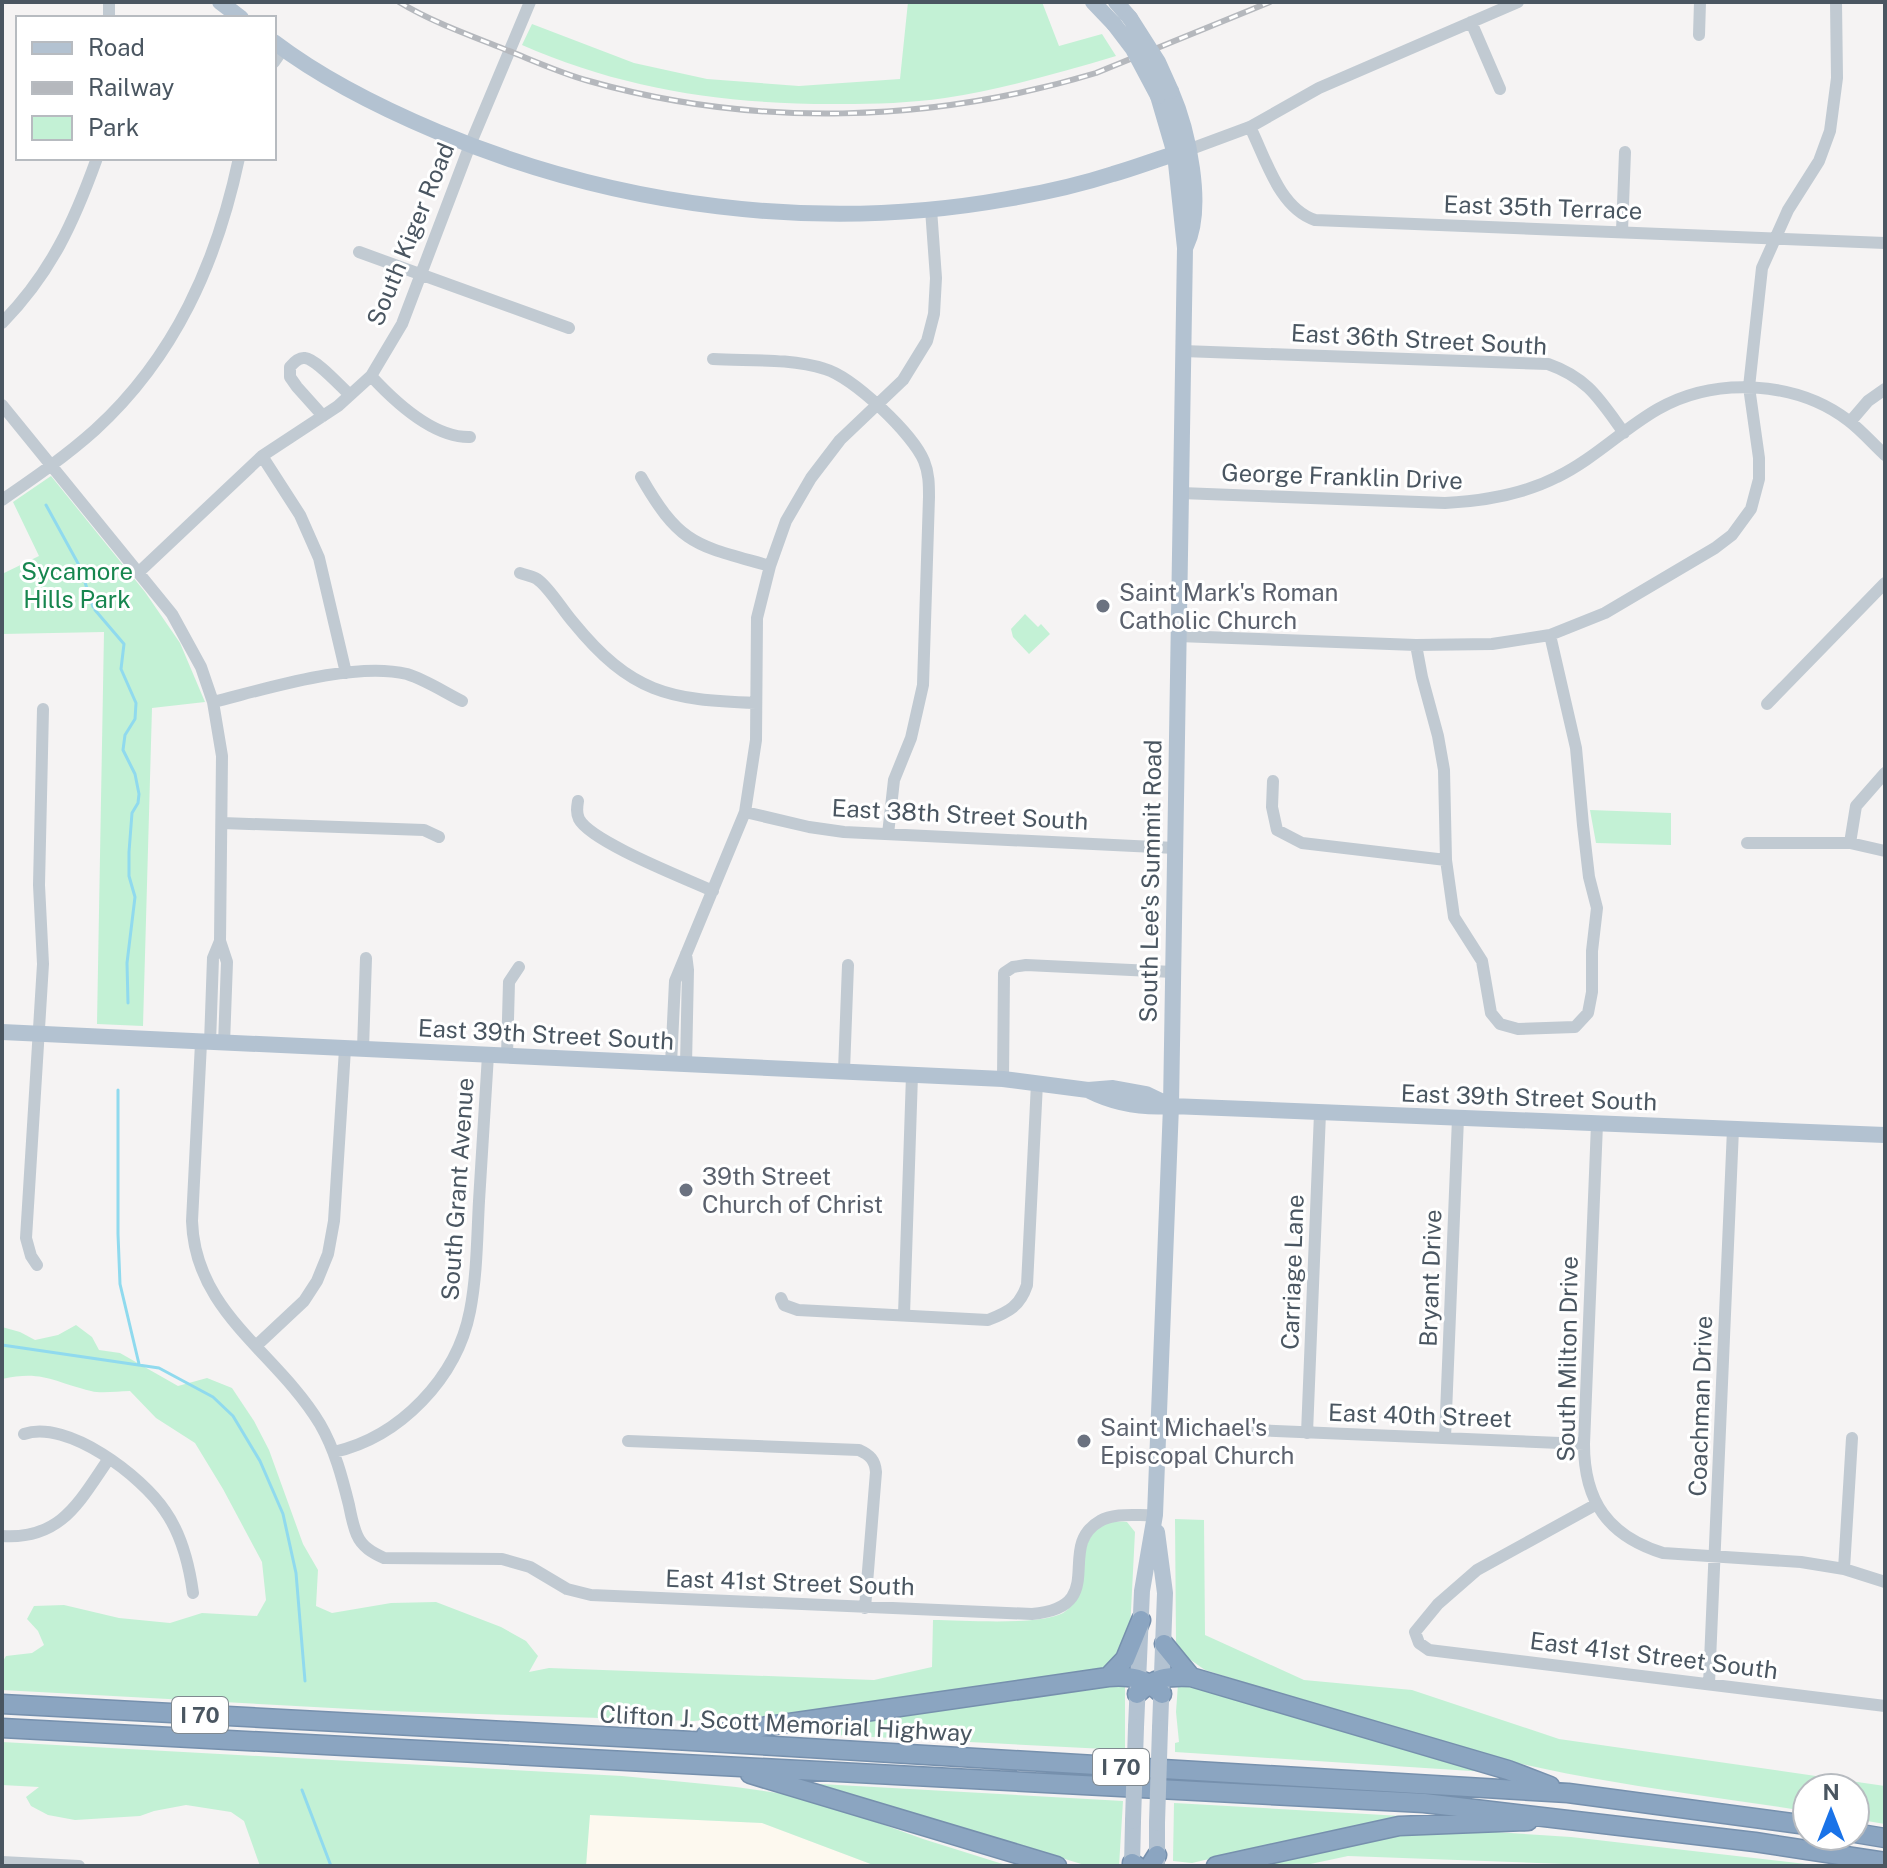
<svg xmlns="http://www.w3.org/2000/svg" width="1887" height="1868" font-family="'Public Sans',sans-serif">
<rect width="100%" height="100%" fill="#f5f3f3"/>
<!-- commercial -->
<path fill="#fdf9ef" d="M589 1815 762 1823 876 1866H586Z"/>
<!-- green -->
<path fill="#c3f1d5" d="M908 2H1042L1059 46 1102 34 1116 56C1059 73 1003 89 945 98 911 103 875 104 842 104 730 105 624 90 522 45L532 24 634 63 707 79 799 86 900 79Z
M51 476 145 592 180 643 205 702 152 708 143 1026 97 1024 104 632 2 634V574L39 556 13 502Z
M1025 614 1038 627 1041 624 1050 634 1029 654 1013 637 1011 629Z
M1590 810 1671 813V845L1596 843Z
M76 1325 92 1337 99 1350 120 1353 178 1386 207 1378 232 1388 254 1421 269 1450 303 1544 318 1570 316 1606 332 1613 391 1603 436 1602 501 1627 526 1641 538 1656 529 1672 549 1668 874 1680 932 1667 933 1620C963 1620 1039 1626 1063 1613 1094 1596 1065 1515 1127 1522L1135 1532 1130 1630C1125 1649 1117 1663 1098 1670L793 1714 693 1721 388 1711 2 1690V1663L6 1656 32 1653 44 1645 38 1631 27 1619 34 1606 64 1605 119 1618 170 1623 202 1613 257 1616 266 1600 262 1562 223 1489 195 1443 156 1418 130 1391C117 1391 102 1394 91 1391 53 1382 43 1370 2 1379V1327L20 1332 35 1340 58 1335Z
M1175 1519 1204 1520 1205 1635 1304 1680 1412 1690 1559 1739 1885 1786V1824L1855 1819V1788H1807V1811C1715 1797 1622 1786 1531 1766 1421 1742 1313 1703 1205 1670L1178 1651 1176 1641Z
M1125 1682V1750L776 1732Z
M1182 1683 1487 1772 1175 1752V1743L1179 1742 1176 1712 1178 1684Z
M2 1742 622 1776 736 1787 791 1795 832 1806 923 1839 1009 1866H876L762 1823 590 1815 586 1866H260L244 1821 231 1812 186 1805 154 1811 140 1816 75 1820 48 1815 31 1806 26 1797 39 1787 2 1785Z
M802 1783 1123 1801 1119 1866H1088L875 1802Z
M1174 1803 1419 1817 1353 1826 1192 1863 1173 1861Z
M1464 1830 1571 1837 1823 1866H1617L1348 1856 1301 1866H1242C1316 1849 1387 1833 1464 1830Z"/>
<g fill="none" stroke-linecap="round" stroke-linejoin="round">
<!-- stream -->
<path stroke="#90daee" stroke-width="3" d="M46 505 80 567 93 607
M95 610 124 644 121 669 136 703 135 719 125 735 123 750 135 774 139 794 138 803 132 813 129 852V876L135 897 127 963 128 1003
M118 1090V1234L120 1284 139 1364
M2 1345 159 1368 213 1397 233 1416 260 1461 283 1514 296 1573 305 1681
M302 1790 331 1866"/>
<defs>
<path id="highway" d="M1164 1644 1191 1677
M1108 1677 1125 1659 1141 1620
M1137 1694C1155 1677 1167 1676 1191 1677L1508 1770 1550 1786
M2 1704 674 1740 1568 1793 1807 1825
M2 1728 1424 1803 1755 1842 1885 1862
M706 1735 1108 1677C1130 1675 1145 1678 1162 1694
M750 1774 1057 1866
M1855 1833 1885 1838
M1132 1863 1137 1866
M1150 1866 1157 1855
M1216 1866 1399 1826 1528 1821"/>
</defs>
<!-- highway casing -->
<use href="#highway" stroke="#7690ad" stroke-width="21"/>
<!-- minor -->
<path stroke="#c1cad2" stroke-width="12" d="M109 18V2
M1471 22 1500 89
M1699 35 1700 2
M274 62 283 49
M1250 127C1266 159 1279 208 1315 220L1885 243
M1188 150 1250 127 1319 88 1518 2
M1622 231 1625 152
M359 252 569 328
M2 323C51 273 74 222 97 158
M1183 351 1548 364C1588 378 1600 400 1624 433
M713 359C749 361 790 358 825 369 853 377 913 434 924 461 929 473 929 485 929 497L923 685 911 738 894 780 888 834
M371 376C395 402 433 438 470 437
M2 405 172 614 201 667 213 702 222 756 220 941 227 962 224 1044
M323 416 297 387 290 377V367C294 362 299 357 305 358 316 359 341 387 350 395
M1850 422 1868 401 1885 389
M262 456 300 515 319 558 346 673
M641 477C681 547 697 545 770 566
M1181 493 1445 503C1484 501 1522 495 1557 477 1594 459 1623 429 1658 409 1716 376 1797 381 1849 421 1862 431 1873 444 1885 455
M2 500C34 478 66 456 95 430 175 357 217 262 239 158
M138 573 262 456 338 406 371 376 402 324 470 145 530 2
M520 573C525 575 533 576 537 579 549 587 563 611 573 622 631 693 668 700 756 703
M1178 636 1416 645 1492 644 1550 635 1605 613 1715 548 1732 535 1751 509 1759 479V458L1749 387 1762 268 1788 210 1819 161 1830 131 1837 78 1836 2
M1416 645 1422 677 1438 736 1444 770 1446 860 1454 917 1482 961 1491 1013 1500 1024 1518 1029 1575 1027 1588 1013 1592 992V951L1597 908 1589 877 1583 825 1576 748 1550 635
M213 702C266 689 354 661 407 674 426 680 444 692 462 701
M1767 704 1885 583
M1273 781 1272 807 1277 830 1302 843 1446 860
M578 801C577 807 576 813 579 819 591 842 687 879 713 891
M745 812 809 827 844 832 1175 848
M222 823 424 830 439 837
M1747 843H1850L1885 851
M1850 843 1856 806 1885 773
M201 1043 192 1221C195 1313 277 1352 320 1424 335 1450 342 1477 349 1505 351 1515 353 1526 357 1535 362 1547 373 1553 384 1558L502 1559 530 1567 567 1589 591 1595 1032 1614C1111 1607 1054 1547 1100 1521 1115 1512 1138 1516 1155 1515
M210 1043 213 958 220 941
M363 1049 366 958
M507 1056 509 982 519 967
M671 1064 675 981 745 812 756 740 757 618 770 566 786 521 811 478 840 440 903 380 927 341 934 314 936 278 931 209
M686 1065 688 970 686 954
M844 1071 848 965
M1003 1079 1004 973 1013 967 1026 965 1173 972
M1597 1124 1584 1444C1584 1501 1608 1536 1663 1553L1801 1562 1844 1569 1885 1582
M37 1265 31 1256 26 1238 43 964 39 885 43 709
M781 1298 784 1305 798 1310 988 1320C1009 1312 1020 1306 1027 1285L1037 1083
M904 1315 912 1075
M257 1345 304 1301 317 1281 328 1254 334 1221 345 1049
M1159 1426 1584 1444
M1307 1433 1320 1113
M24 1434C67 1419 142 1476 165 1511 182 1535 189 1564 193 1593
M1445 1438 1458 1118
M628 1441 859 1450C870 1455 875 1460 876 1472L865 1608
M334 1452C400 1437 457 1378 470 1311 477 1275 477 1238 479 1201 482 1153 485 1104 488 1055
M1595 1505 1477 1570 1438 1604 1415 1632 1419 1643 1429 1650 1885 1706
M2 1536C61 1540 79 1502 108 1460
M1844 1569 1852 1438
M1709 1684 1733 1129
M2 1862 79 1866"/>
<!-- major -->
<path stroke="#b3c2d1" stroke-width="16" d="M220 2 241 18
M1093 2 1114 24
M1116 2 1130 18
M274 42C324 80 381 108 438 132 616 207 817 233 1007 199 1043 193 1079 185 1113 174 1138 167 1162 157 1188 150
M1171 91C1188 130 1205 207 1186 246
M2 1032 1003 1079 1088 1090 1113 1088 1146 1094 1171 1106
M1090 1091C1116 1104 1142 1108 1171 1106L1885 1135
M1157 1532 1165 1593 1160 1728
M1136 1727 1142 1591 1155 1515 1171 1106 1185 248 1175 154 1158 96
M1157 1823V1866
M1132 1866 1133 1821"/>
<!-- highway -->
<use href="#highway" stroke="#8ba5c1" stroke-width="18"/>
<defs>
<path id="rail" d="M399 2C432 22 469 35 504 49 532 60 560 73 589 81 755 128 931 123 1096 73L1270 2"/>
</defs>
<!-- rail casing -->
<use href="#rail" stroke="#b5b8bd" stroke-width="6"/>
<!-- rail -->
<use href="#rail" stroke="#fff" stroke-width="3" stroke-dasharray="9" stroke-linecap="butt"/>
<!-- major-bridge -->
<path stroke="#b3c2d1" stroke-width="16" d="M1130 18 1158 62 1171 91
M1114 24 1133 49 1158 96
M1133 1821 1136 1727
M1157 1823 1160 1728"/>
</g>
<!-- markers -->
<g fill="#6b7280" stroke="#fff" stroke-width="3">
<circle cx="1103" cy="606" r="8"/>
<circle cx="686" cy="1190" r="8"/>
<circle cx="1084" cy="1441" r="8"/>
</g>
<g text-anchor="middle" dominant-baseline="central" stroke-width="6" stroke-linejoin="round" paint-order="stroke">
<!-- shield labels -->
<g fill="#fff" stroke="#808990" stroke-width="2">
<rect x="172" y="1697" width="56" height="36" rx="6"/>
<rect x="1093" y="1749" width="56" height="36" rx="6"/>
</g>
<g font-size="22" font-weight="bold" fill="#4a5661">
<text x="200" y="1715">I 70</text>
<text x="1121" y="1767">I 70</text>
</g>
<!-- street labels -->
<g font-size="24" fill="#4a5661" stroke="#fff">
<text transform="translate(1543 207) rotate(2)">East 35th Terrace</text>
<text transform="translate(410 234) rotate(-68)">South Kiger Road</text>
<text transform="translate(1419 339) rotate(3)">East 36th Street South</text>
<text transform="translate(1342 476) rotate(2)">George Franklin Drive</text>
<text transform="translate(960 814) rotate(3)">East 38th Street South</text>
<text transform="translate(1150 881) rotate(-89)">South Lee's Summit Road</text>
<text transform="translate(546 1034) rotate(3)">East 39th Street South</text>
<text transform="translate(1529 1097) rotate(2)">East 39th Street South</text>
<text transform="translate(457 1189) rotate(-86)">South Grant Avenue</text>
<text transform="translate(1292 1272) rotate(-88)">Carriage Lane</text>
<text transform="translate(1430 1278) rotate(-88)">Bryant Drive</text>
<text transform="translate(1567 1359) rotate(-89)">South Milton Drive</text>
<text transform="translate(1700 1406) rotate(-88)">Coachman Drive</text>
<text transform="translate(1420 1415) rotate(2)">East 40th Street</text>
<text transform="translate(790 1582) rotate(2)">East 41st Street South</text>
<text transform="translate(1654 1655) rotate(7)">East 41st Street South</text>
<text transform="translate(786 1723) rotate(3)">Clifton J. Scott Memorial Highway</text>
</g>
<!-- park labels -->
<g font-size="24" fill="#17864f" stroke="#fff">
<text x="77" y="571">Sycamore<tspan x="77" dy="28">Hills Park</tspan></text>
</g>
<!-- worship labels -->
<g font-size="24" fill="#5b616d" stroke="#fff" text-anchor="start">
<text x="1119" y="592">Saint Mark's Roman<tspan x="1119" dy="28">Catholic Church</tspan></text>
<text x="702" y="1176">39th Street<tspan x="702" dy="28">Church of Christ</tspan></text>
<text x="1100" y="1427">Saint Michael's<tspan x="1100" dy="28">Episcopal Church</tspan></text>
</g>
</g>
<!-- border -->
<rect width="1887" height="1868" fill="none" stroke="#4a5661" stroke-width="8"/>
<!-- legend -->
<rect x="16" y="16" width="260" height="144" fill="#ffffff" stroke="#b7bbc0" stroke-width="2"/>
<rect x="32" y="42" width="40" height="12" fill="#b3c2d1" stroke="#b7bbc0" stroke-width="2"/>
<text x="88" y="56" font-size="24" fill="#4a5661">Road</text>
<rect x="32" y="82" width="40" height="12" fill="#b5b8bd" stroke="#b7bbc0" stroke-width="2"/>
<text x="88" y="96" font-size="24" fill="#4a5661">Railway</text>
<rect x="32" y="116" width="40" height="24" fill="#c3f1d5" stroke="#b7bbc0" stroke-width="2"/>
<text x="88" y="136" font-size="24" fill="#4a5661">Park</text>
<!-- north arrow -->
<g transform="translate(1831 1812)"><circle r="38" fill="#ffffff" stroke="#b7bbc0" stroke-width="2"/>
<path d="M0-6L14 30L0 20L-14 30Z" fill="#1a73e8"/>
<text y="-12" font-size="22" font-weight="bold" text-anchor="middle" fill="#4a5661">N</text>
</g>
</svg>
